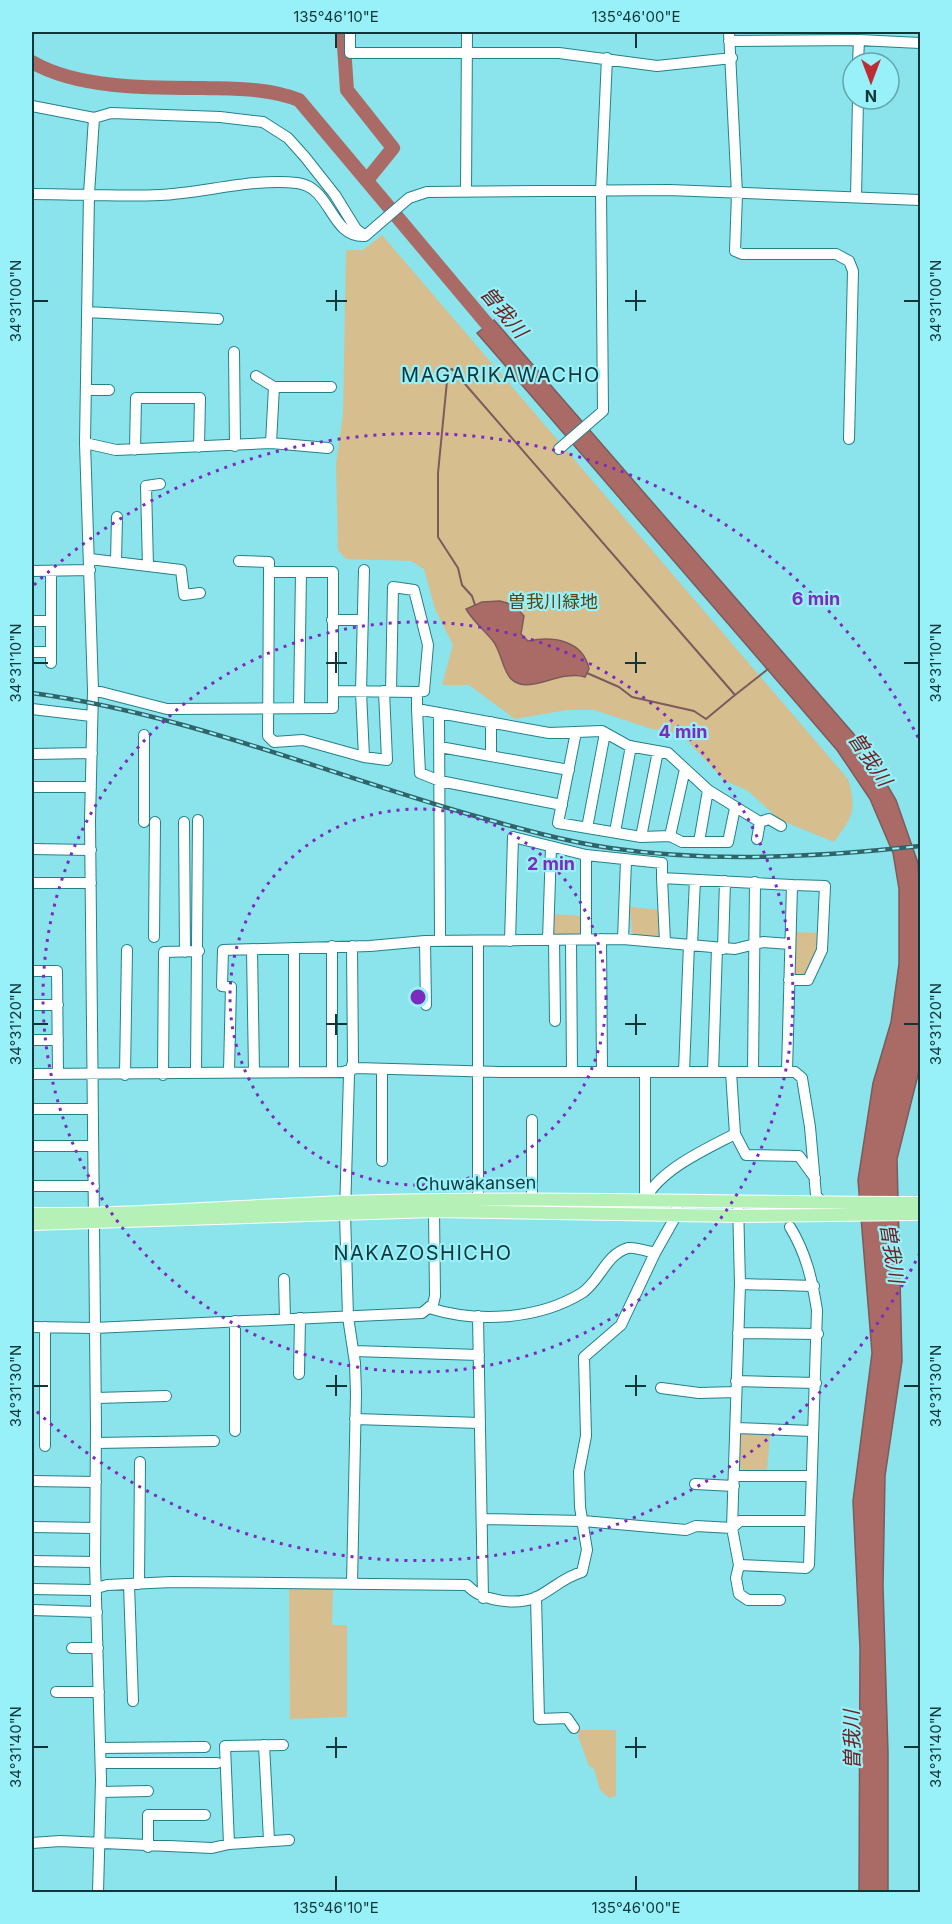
<svg xmlns="http://www.w3.org/2000/svg" width="952" height="1924" font-family="Inter,'Noto Sans JP',sans-serif">
<rect width="100%" height="100%" fill="#8be3ec"/>
<!-- green -->
<path fill="#d6be8f" d="M382 235 848 779C857 811 853 816 834 842L780 820 748 791 724 780 681 734 652 729 594 710H567L515 719 469 685H442L453 645 435 609 424 569 411 561 346 559 338 550 336 464 343 415 346 250H363Z
M630 907 660 910 662 939 632 936Z
M552 914 581 916 582 931 577 936H551Z
M795 932 820 933 818 952 805 974 794 975Z
M737 1434H770L767 1470H743L736 1466Z
M289 1588H333L332 1625H347V1717L290 1719Z
M579 1730H616V1796L609 1798 600 1790 594 1769 589 1766 578 1736Z"/>
<!-- water -->
<path fill="#aa6b67" stroke="#7c5b5a" stroke-width="1.5" d="M494 320 865 747 896 800 918 863 920 903V1067L897 1159 902 1361 885 1476 883 1586 888 1753V1892H859L860 1648 853 1501 872 1353 858 1180 873 1083 891 1022 899 964V889L893 853 870 799 837 750 477 333Z
M500 601 514 605 524 616 521 634 528 641C553 636 583 640 589 669L585 677C569 672 550 681 534 684 501 690 506 658 493 641 484 630 473 621 466 609L482 602Z"/>
<g fill="none" stroke-linecap="round" stroke-linejoin="round">
<!-- stream -->
<path stroke="#7c5b5a" stroke-width="2" d="M475 605 472 596 462 585 458 568 438 537V473L448 371 452 369 735 695 706 719 694 711 632 697 619 687 587 673
M735 695 768 669"/>
<!-- river -->
<path stroke="#aa6b67" stroke-width="14" d="M343 32 347 90 393 148 367 180
M32 62C78 89 151 88 204 88 237 89 268 88 299 100L498 337"/>
<defs>
<path id="minor" d="M350 32V53H559L657 66 732 58
M729 32 737 194 735 251 742 254H836L849 261 853 271 849 439
M729 41 859 40 920 43
M858 63 859 40
M32 106 94 118 111 113 220 117 263 122 288 138 305 157 335 195 356 229 365 236
M94 118 89 194 85 443 93 690 90 821 96 1429 95 1562 101 1780 98 1892
M466 191 467 32
M32 194C74 194 118 197 160 195 204 193 253 178 297 183 332 187 330 238 365 236L409 198 427 192 669 190 920 200
M856 197 858 99
M87 312 218 319
M234 352 235 446
M256 376 274 387
M86 390H109
M85 443 116 450 271 443 328 448
M271 443 274 387H331
M559 449 603 411 601 191 607 58
M135 450 136 398H200L199 447
M90 559 181 570 184 595 200 593
M239 561 269 562V572
M116 562 117 517
M148 566 146 486 160 484
M364 570 361 692 364 757
M32 571 90 570
M332 620H362
M32 621H51
M32 652H51
M51 663V571
M93 690 167 709 333 708V691L417 692V709L549 733 602 731 629 746 668 753 708 790 760 822
M333 691V572H269L268 736 274 742 303 740 364 757 387 760 384 691
M391 691 393 587 414 590 428 645 424 691 417 692
M299 708 301 572
M32 709 91 716
M417 709 420 773 440 781 562 805
M439 713 440 940
M576 732 558 823 641 837 670 836 682 842H728L735 808
M440 747 569 770
M32 754 92 753
M491 755V722
M32 787H91
M144 822V735
M184 822 185 952
M587 828 605 733
M615 832 631 746
M670 836 685 769
M641 837 658 751
M757 839 760 822 769 819 781 826
M699 842 708 790
M32 849 91 850
M586 855 662 863V878
M32 883H91
M154 937 155 822
M601 939 602 1072
M623 939 626 861
M548 940 551 847
M554 940 555 1021
M571 940 572 1071
M425 941 426 1005
M478 941V1200
M510 941 513 837 586 855V939
M665 942 662 878 792 885 787 1071
M692 945 695 880
M352 946 353 1062 349 1075 345 1213 348 1317 355 1363 356 1394 352 1584
M723 949 725 881
M252 950 254 1072
M32 971H57L58 1074
M789 980H808L822 950 825 886 792 885
M32 1005H58
M32 1040H58
M382 1069V1161
M229 1071 231 987 222 986 223 950 370 946 425 941 623 939 735 949 763 942 790 944
M753 1071 755 882
M196 1072 198 820
M294 1072V948
M332 1072V946
M684 1072 689 944
M713 1072 717 948
M645 1073V1198
M32 1074C135 1074 239 1073 343 1072L356 1068 500 1072H795L802 1078 810 1127 816 1195 822 1203
M125 1075 127 950
M163 1075 164 952 199 951
M32 1109H93
M532 1120V1199
M735 1134 746 1155 799 1156 815 1178
M32 1146H93
M32 1186H94
M645 1200C659 1170 706 1149 735 1134L731 1072
M738 1202 740 1284 732 1528 739 1565 806 1568 809 1565 817 1310C812 1279 806 1253 790 1227
M284 1279 285 1319
M740 1284 814 1286
M429 1308C477 1323 538 1320 582 1293 600 1281 606 1254 628 1248 635 1247 647 1251 655 1253
M478 1316 483 1598
M235 1321V1431
M32 1327 94 1328 422 1313 433 1304 435 1296 434 1211
M738 1333 818 1334
M354 1351 479 1355
M299 1374 300 1318
M736 1381 816 1383
M661 1388 699 1393 736 1392
M96 1398 166 1396
M355 1419 480 1423
M736 1428 811 1431
M96 1443 214 1441
M45 1446V1327
M734 1476H811
M32 1481 96 1482
M695 1484 734 1486
M482 1519 583 1521 686 1530 696 1526 732 1528 740 1521H809
M32 1527 95 1528
M32 1561 95 1562
M739 1565 736 1578 739 1594 748 1600H780
M129 1584 133 1701
M139 1584 140 1462
M32 1589 90 1590 107 1585 172 1582 467 1585C481 1601 516 1606 537 1597 553 1589 564 1577 582 1572L587 1550 580 1507 579 1472 586 1436 584 1357 621 1325 655 1253 677 1214V1209
M536 1597 539 1719 567 1718 574 1728
M32 1610 97 1612
M72 1648H98
M56 1692H99
M264 1745 269 1840
M100 1748 205 1747
M101 1763H217
M101 1792 148 1791
M32 1843 60 1841 212 1848 229 1844 289 1840
M229 1844 225 1746 283 1745
M148 1847V1815H205"/>
<path id="major" d="M32 1214C136 1215 240 1206 344 1202 536 1196 728 1203 920 1203
M32 1224 434 1211 738 1216 920 1214"/>
</defs>
<!-- minor casing -->
<use href="#minor" stroke="#22828b" stroke-width="12"/>
<!-- major casing -->
<use href="#major" stroke="#fff" stroke-width="14"/>
<!-- minor -->
<use href="#minor" stroke="#fff" stroke-width="10"/>
<!-- major -->
<use href="#major" stroke="#b5f1b6" stroke-width="12"/>
<defs>
<path id="rail" d="M32 693C181 713 323 772 468 814 514 827 562 841 610 848 712 863 818 857 920 846"/>
</defs>
<!-- rail casing -->
<use href="#rail" stroke="#316469" stroke-width="4.5"/>
<!-- rail -->
<use href="#rail" stroke="#98f0f9" stroke-width="2" stroke-dasharray="7" stroke-linecap="butt"/>
</g>
<!-- ticks -->
<path fill="none" stroke="#10363a" stroke-width="2" d="M336 33V48M636 33V48M336 290V311M636 290V311M33 301H48M326 301H347M625 301H646M904 301H919M336 652V673M636 652V673M33 663H48M326 663H347M625 663H646M904 663H919M336 1014V1035M636 1014V1035M33 1024H48M326 1024H347M625 1024H646M904 1024H919M336 1375V1396M636 1375V1396M33 1386H48M326 1386H347M625 1386H646M904 1386H919M336 1737V1758M636 1737V1758M33 1747H48M326 1747H347M625 1747H646M904 1747H919M336 1876V1891M636 1876V1891"/>
<!-- distance rings -->
<g fill="none" stroke="#7b2cbf" stroke-width="3" stroke-dasharray="3 6">
<circle cx="418" cy="997" r="188"/>
<circle cx="418" cy="997" r="375"/>
<path d="M920 1253A563 563 0 0 1 34 1409M34 585A563 563 0 0 1 920 741"/>
</g>
<g text-anchor="middle" dominant-baseline="central" stroke-width="4.5" stroke-linejoin="round" paint-order="stroke">
<!-- park labels -->
<g font-size="18" fill="#584417" stroke="#98f0f9">
<text x="553" y="601">曽我川緑地</text>
</g>
<!-- street labels -->
<g font-size="18" fill="#10363a" stroke="#98f0f9">
<text transform="translate(476 1183) rotate(-1)">Chuwakansen</text>
</g>
<!-- water labels -->
<g font-size="20" font-style="italic" fill="#702121" stroke="#98f0f9">
<text transform="translate(504 312) rotate(50)">曽我川</text>
<text transform="translate(870 759) rotate(56)">曽我川</text>
<text transform="translate(892 1253) rotate(81)">曽我川</text>
<text transform="translate(852 1740) rotate(-91)">曽我川</text>
</g>
<!-- neighbourhood labels -->
<g font-size="20" letter-spacing="1.5" fill="#10363a" stroke="#98f0f9">
<text x="501" y="375">MAGARIKAWACHO</text>
<text x="423" y="1253">NAKAZOSHICHO</text>
</g>
</g>
<circle cx="418" cy="997" r="9" fill="#7b2cbf" stroke="#98f0f9" stroke-width="3"/>
<g font-size="18" text-anchor="middle" font-weight="bold" fill="#7b2cbf" stroke="#98f0f9" stroke-width="4.5" stroke-linejoin="round" paint-order="stroke">
<text x="816" y="605">6 min</text>
<text x="683" y="738">4 min</text>
<text x="551" y="870">2 min</text>
</g>
<!-- border -->
<rect width="952" height="1924" fill="none" stroke="#98f0f9" stroke-width="66"/>
<!-- north arrow -->
<g transform="translate(871 81) rotate(180)"><circle r="28" fill="#98f0f9" stroke="#62a6ad" stroke-width="1.5"/>
<path d="M0-4.5L10 22L0 15L-10 22Z" fill="#bd2d33"/>
<text y="-9" font-size="16" font-weight="bold" text-anchor="middle" fill="#10363a">N</text>
</g>
<rect x="33" y="33" width="886" height="1858" fill="none" stroke="#10363a" stroke-width="2"/>
<g font-size="15" text-anchor="middle" fill="#10363a">
<text x="336" y="22">135°46'10"E</text>
<text x="636" y="22">135°46'00"E</text>
<text transform="translate(936 301) rotate(-90)" y="5">34°31'00"N</text>
<text transform="translate(16 301) rotate(-90)" y="5">34°31'00"N</text>
<text transform="translate(936 663) rotate(-90)" y="5">34°31'10"N</text>
<text transform="translate(16 663) rotate(-90)" y="5">34°31'10"N</text>
<text transform="translate(16 1024) rotate(-90)" y="5">34°31'20"N</text>
<text transform="translate(936 1024) rotate(-90)" y="5">34°31'20"N</text>
<text transform="translate(16 1386) rotate(-90)" y="5">34°31'30"N</text>
<text transform="translate(936 1386) rotate(-90)" y="5">34°31'30"N</text>
<text transform="translate(936 1747) rotate(-90)" y="5">34°31'40"N</text>
<text transform="translate(16 1747) rotate(-90)" y="5">34°31'40"N</text>
<text x="336" y="1913">135°46'10"E</text>
<text x="636" y="1913">135°46'00"E</text>
</g>
</svg>
